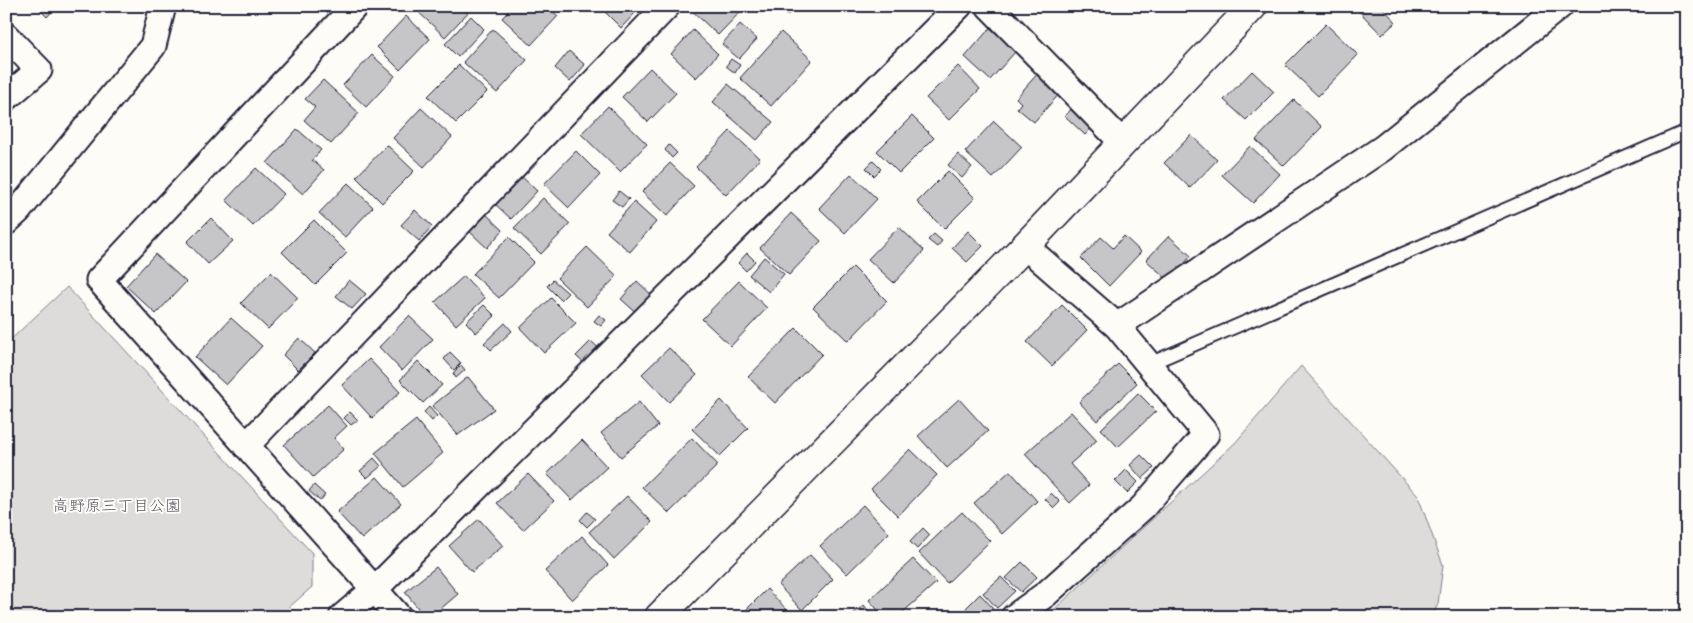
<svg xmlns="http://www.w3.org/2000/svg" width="1693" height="623" font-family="Itim,'Klee One',sans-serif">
<rect width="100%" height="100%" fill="#fdfcf7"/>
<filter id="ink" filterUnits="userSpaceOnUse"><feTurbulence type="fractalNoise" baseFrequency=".02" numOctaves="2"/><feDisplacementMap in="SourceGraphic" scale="10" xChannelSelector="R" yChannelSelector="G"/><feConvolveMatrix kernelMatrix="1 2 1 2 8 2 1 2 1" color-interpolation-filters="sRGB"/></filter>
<g filter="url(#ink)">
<!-- green -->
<path fill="#dddcdb" stroke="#807f8b" d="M67 287 312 553V587L278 617H6V344Z
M1301 366 1418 496 1443 565 1438 604 1432 617H1046L1235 443Z"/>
<!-- building -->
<path fill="#c6c6c8" stroke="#22223b" d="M36 6H57L47 17Z
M414 6H474L445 37 413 7Z
M513 6H547L558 16 531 45 502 18Z
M611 6H632L637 11 621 28 605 12Z
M687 6H746L718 35Z
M779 6H791L794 9 787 16Z
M1354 6H1381L1396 22 1382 35Z
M406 16 430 39 400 70 377 47Z
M471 16 484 29 458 57 445 44Z
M740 24 757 39 739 59 722 44Z
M1326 24 1358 55 1318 96 1285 65Z
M990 28 1016 51 990 80 965 57Z
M493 29 527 60 497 93 463 62Z
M693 30 718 54 696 78 671 54Z
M781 32 812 60 771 106 740 78Z
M569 51 585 65 570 82 555 68Z
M372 55 395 76 366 107 343 85Z
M731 59 740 65 735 73 726 66Z
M459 65 487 92 456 123 428 96Z
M958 66 980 89 949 120 926 98Z
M650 68 676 93 648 122 622 97Z
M1040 71 1062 91 1034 122 1017 108 1021 103 1016 98Z
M1252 71 1274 92 1246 120 1224 100Z
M323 80 359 113 331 144 304 120 315 107 305 99Z
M728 84 773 122 757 140 713 102Z
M1294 100 1322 127 1284 166 1256 140Z
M1076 104 1096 123 1085 135 1065 116Z
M608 106 647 144 620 172 581 134Z
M421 108 452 137 424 167 393 138Z
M912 116 934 138 899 173 877 151Z
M994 121 1022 147 993 178 965 152Z
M297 129 321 150 312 160 324 170 303 194 267 163Z
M730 131 760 159 726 195 696 167Z
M1191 135 1217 160 1190 188 1164 163Z
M387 145 414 171 382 203 356 177Z
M669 145 677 153 672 158 665 150Z
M1250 146 1280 174 1253 203 1222 175Z
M576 151 600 175 569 208 544 184Z
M958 154 972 167 962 178 948 165Z
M873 161 881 169 874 176 866 168Z
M670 163 694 186 667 216 642 192Z
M256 168 284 194 253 226 226 200Z
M948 171 975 198 944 229 917 202Z
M851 174 877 199 845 233 819 208Z
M520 175 537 191 511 219 494 203Z
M348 183 373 207 345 237 319 213Z
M619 191 629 199 622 207 612 200Z
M543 198 570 224 541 254 514 228Z
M634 202 656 222 630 252 607 232Z
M415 210 432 226 419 241 401 225Z
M485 213 503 230 487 248 469 231Z
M791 213 821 241 789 275 760 248Z
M211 218 233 241 208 264 187 242Z
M314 220 347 253 315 285 282 252Z
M899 227 924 251 894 283 868 259Z
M968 231 983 246 967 262 952 248Z
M934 234 942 241 937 247 928 240Z
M1124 236 1141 252 1109 286 1081 258 1101 237 1113 248Z
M1169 236 1191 256 1169 281 1146 260Z
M509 237 534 262 499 298 473 274Z
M587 247 617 276 587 307 557 278Z
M747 253 755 261 746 271 738 263Z
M155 254 186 282 156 314 126 286Z
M764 257 784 274 769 292 749 275Z
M853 267 887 301 848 341 813 307Z
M271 272 298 298 268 329 241 303Z
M464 276 485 298 456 325 435 302Z
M349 280 366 294 352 309 336 296Z
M553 280 568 293 561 300 547 286Z
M637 281 657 300 641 317 621 299Z
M739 281 767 308 731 346 702 319Z
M551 298 576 323 544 353 520 328Z
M484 305 495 316 476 333 466 322Z
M1062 305 1087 330 1052 366 1027 342Z
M599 315 606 320 601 326 594 321Z
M409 316 433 339 402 371 379 347Z
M231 318 262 346 226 385 195 357Z
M505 323 512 331 491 350 484 343Z
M796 328 822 354 775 403 748 377Z
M299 338 315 353 298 370 283 355Z
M591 341 604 353 589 368 576 356Z
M669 348 697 375 669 402 642 374Z
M450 352 461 363 454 370 444 359Z
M369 359 400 392 372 418 342 385Z
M418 361 442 385 423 403 400 380Z
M1118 364 1137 383 1097 421 1079 402Z
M461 365 465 370 456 378 453 373Z
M468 377 494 409 458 435 432 406Z
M1138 393 1156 411 1118 447 1101 429Z
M959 399 988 431 947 468 918 436Z
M721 400 748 428 720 456 692 429Z
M639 402 658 426 621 457 601 433Z
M328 405 347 426 334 438 344 449 313 477 284 445Z
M429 407 437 416 432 421 424 412Z
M350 412 358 420 351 425 344 418Z
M1071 412 1097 440 1070 464 1089 485 1070 503 1025 454Z
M416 420 443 453 403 487 375 453Z
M692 438 718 465 669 513 642 487Z
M582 440 607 467 572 500 547 474Z
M910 449 937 475 898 516 871 489Z
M1141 455 1154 468 1142 479 1130 465Z
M374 458 381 466 367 478 360 471Z
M1126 470 1138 482 1127 493 1115 481Z
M1010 471 1037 501 1002 534 974 503Z
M528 474 554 501 523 530 497 503Z
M377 477 401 504 362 539 337 512Z
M314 485 325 495 320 501 309 491Z
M1051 493 1060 502 1054 508 1045 499Z
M627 496 652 522 614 559 589 532Z
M863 505 889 533 847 574 820 546Z
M587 512 595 519 587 527 580 520Z
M962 512 990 541 947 583 919 553Z
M479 519 503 546 472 572 449 546Z
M923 528 930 535 917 549 910 542Z
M582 536 608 565 572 600 545 571Z
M810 555 833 579 802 610 778 585Z
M913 559 936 583 902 613 906 617H884L869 600Z
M1022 562 1037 577 1021 592 1006 578Z
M436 567 458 594 431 617H425L405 592Z
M1001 577 1015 591 997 608 983 593Z
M767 589 788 611 783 617H747L743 613Z
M980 594 993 608 984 617H974L966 608Z
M864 605 873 617H849Z"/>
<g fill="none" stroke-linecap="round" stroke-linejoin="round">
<defs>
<path id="lane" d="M1149 364 1687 131"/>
<path id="street" d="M355 6 99 280 399 617
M989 6 1122 142
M6 36 39 70 6 98
M6 222 18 211 153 46 163 6
M1117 326 1383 148 1560 6
M246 446 667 6
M342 617 375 589 959 6
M1014 617 1046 594 1143 507 1206 434 1117 326 1025 246"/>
<path id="secondary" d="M659 617 1025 246 1253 6"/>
</defs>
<!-- lane casing -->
<use href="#lane" stroke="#22223b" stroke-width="16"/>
<!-- street casing -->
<use href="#street" stroke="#22223b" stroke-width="29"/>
<!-- secondary casing -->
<use href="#secondary" stroke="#22223b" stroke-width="31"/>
<!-- lane -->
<use href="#lane" stroke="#fdfcf7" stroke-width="12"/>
<!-- street -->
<use href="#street" stroke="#fdfcf7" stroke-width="25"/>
<!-- secondary -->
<use href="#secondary" stroke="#fdfcf7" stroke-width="28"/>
</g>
</g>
<g text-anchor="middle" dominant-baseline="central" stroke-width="4" stroke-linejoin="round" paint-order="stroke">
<!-- park labels -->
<g font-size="16" fill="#5a5a6b" stroke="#fdfcf7">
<text x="117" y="505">高野原三丁目公園</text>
</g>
</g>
<!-- margin -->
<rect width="1693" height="623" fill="none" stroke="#fdfcf7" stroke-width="25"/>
<rect x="12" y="12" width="1668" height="598" fill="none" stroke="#22223b" stroke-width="2" filter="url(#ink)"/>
</svg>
